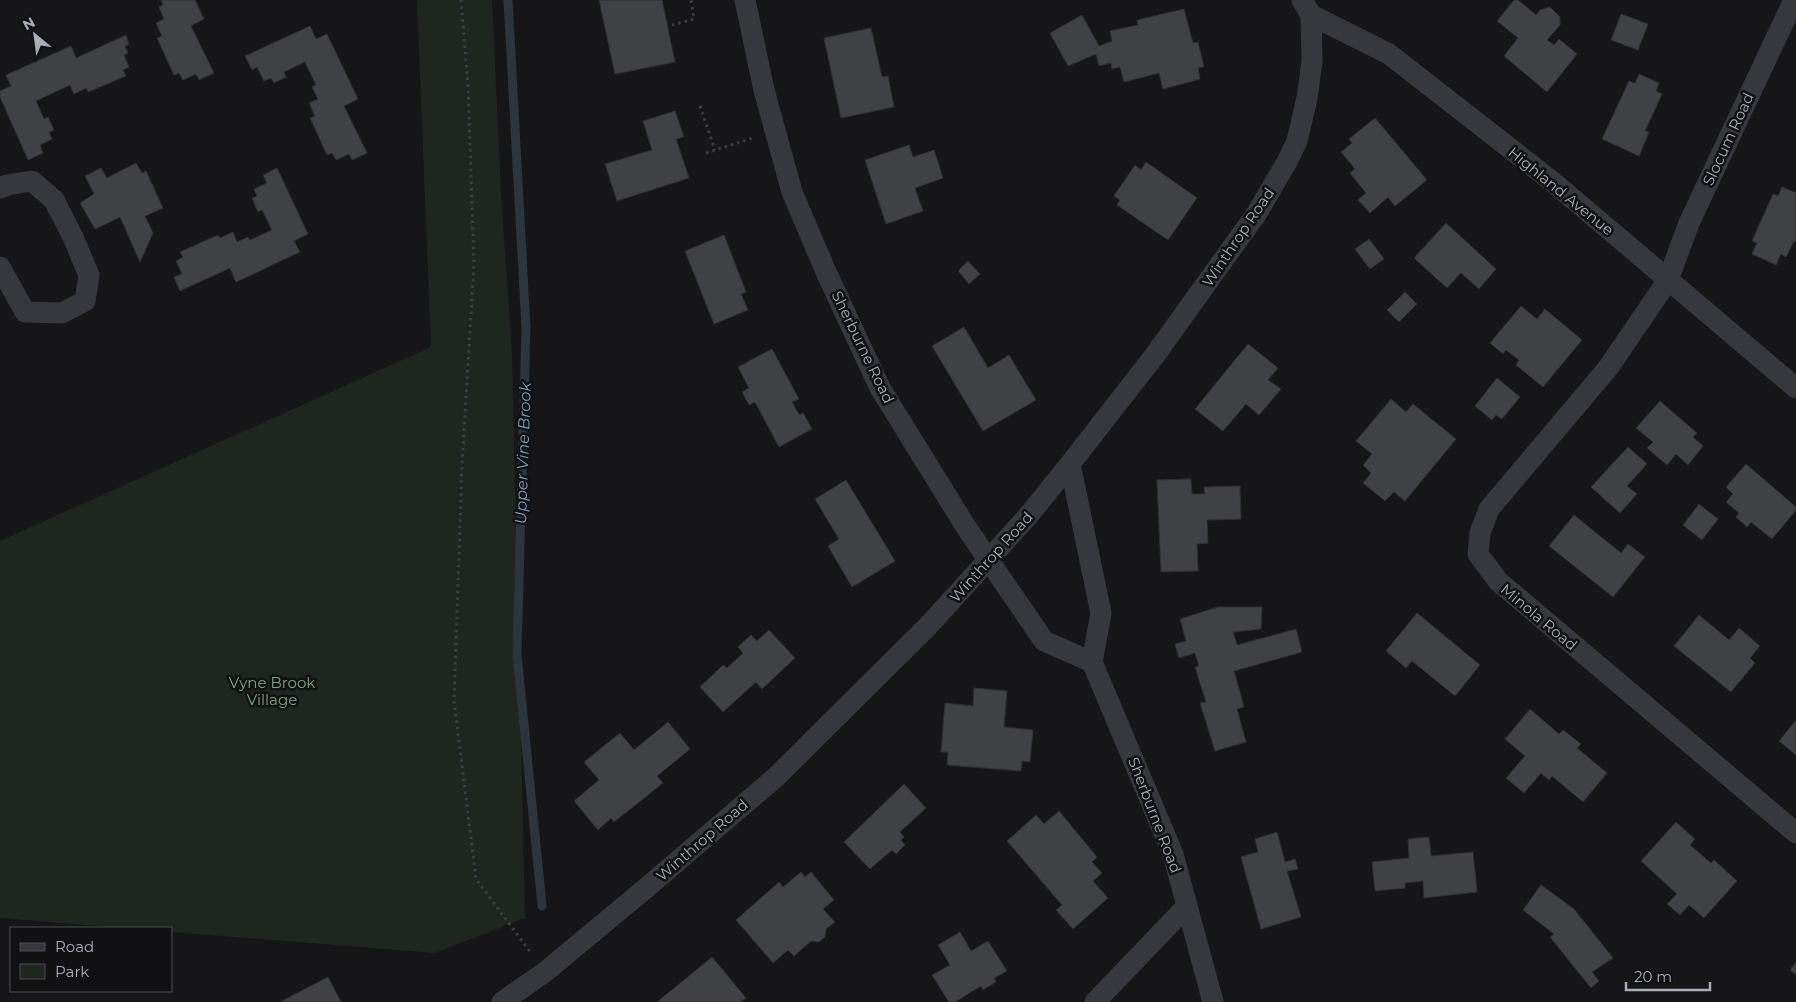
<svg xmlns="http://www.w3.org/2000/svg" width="1796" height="1002" font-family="Montserrat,sans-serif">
<rect width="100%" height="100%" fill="#161618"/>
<!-- green -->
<path fill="#1e261f" d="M417 0H492L501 193 512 354 525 918 435 953 171 932V928H124L0 918V541L431 347Z"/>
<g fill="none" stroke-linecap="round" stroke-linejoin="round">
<!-- stream -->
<path stroke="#2c353c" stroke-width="9" d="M508 0 526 328 517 654 542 906"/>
</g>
<!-- building -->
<path fill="#404145" stroke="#303034" d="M161 0H195L204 19 191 26 214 73 199 80 196 74 183 80 179 73 174 75 157 38 162 36 156 23 164 19 159 7 163 5Z
M599 0H662L675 62 615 74Z
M1514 0H1518L1536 15 1540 10 1550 7 1560 17V25L1547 40 1554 45 1559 39 1577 54 1547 92 1504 56 1518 38 1497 21Z
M1184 9 1193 43 1198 42 1204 67 1198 68 1200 79 1163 89 1159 73 1124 82 1120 67 1112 69 1111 63 1099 66 1096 54 1068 66 1050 33 1082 15 1099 46 1112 41 1110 31 1138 25 1137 20Z
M1621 14 1648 24 1638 50 1611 40Z
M310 26 316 39 327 34 358 99 344 106 367 153 352 160 349 154 336 160 332 153 327 155 310 118 315 116 309 103 318 99 312 87 316 85 305 62 284 72 286 77 274 83 271 78 264 81 257 67 252 70 245 56Z
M871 28 882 77 888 76 894 107 841 118 824 38Z
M126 35 129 44 125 46 128 53 124 55 129 67 123 70 126 76 88 92 86 88 74 94 70 85 36 101 44 119 48 117 54 130 49 132 52 139 40 145 43 153 28 160 0 97V91L11 86 6 75 71 46 76 58Z
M1639 74 1659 83 1656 91 1662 94 1645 131 1649 132 1639 156 1602 139 1629 81 1635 83Z
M675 111 684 137 676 139 689 178 617 201 605 164 652 150 643 121Z
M1375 118 1427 180 1395 206 1388 197 1370 213 1358 200 1366 193 1350 173 1355 169 1341 152 1352 143 1349 139Z
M909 145 913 157 934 150 943 178 915 188 923 211 886 224 865 160Z
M1146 162 1197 198 1168 240 1117 205 1120 200 1114 196 1135 165 1141 170Z
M136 163 142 173 146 171 163 208 145 216 153 233 140 262 120 217 95 229 80 203 94 194 85 176 101 168 107 178Z
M277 168 308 234 294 241 300 252 236 282 230 268 180 291 174 277 182 274 176 261 183 257 180 252 218 235 220 238 233 232 237 242 248 237 250 240 272 230 262 210 258 212 252 198 257 196 254 189 267 183 263 175Z
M1782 187 1796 193V242L1794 241 1786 257 1781 254 1776 265 1752 254 1757 243 1752 241 1773 194 1778 196Z
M1446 223 1496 269 1479 289 1461 273 1447 288 1414 258Z
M724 235 746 292 741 294 748 310 714 324 685 251Z
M1369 239 1384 259 1370 269 1355 249Z
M968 261 980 274 969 284 958 271Z
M1405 292 1417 304 1399 322 1387 310Z
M1521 306 1537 319 1545 309 1582 340 1543 387 1516 365 1519 360 1506 350 1503 354 1490 343Z
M964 327 988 368 1009 355 1036 400 983 431 932 346Z
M1248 344 1278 368 1268 380 1281 389 1259 415 1246 404 1223 431 1195 409Z
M772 349 799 399 792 402 799 415 803 413 812 429 779 447 755 402 749 405 742 392 749 388 738 367Z
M1497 378 1520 397 1502 419 1496 415 1492 420 1475 406Z
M1391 399 1406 412 1413 404 1456 439 1405 501 1394 492 1385 501 1363 483 1371 473 1363 465 1372 454 1356 441Z
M1660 401 1697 433 1693 437 1703 446 1688 465 1676 454 1667 465 1647 448 1653 442 1636 428Z
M1628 447 1647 464 1627 486 1637 494 1620 513 1591 487Z
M1746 464 1796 507V510L1772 539 1751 522 1747 527 1736 517 1739 513 1726 502 1733 494 1726 487Z
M1191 479 1192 494H1205L1204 487 1240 486 1241 519 1207 520 1208 543 1197 544 1198 571 1161 572 1157 480Z
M846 480 895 561 852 587 828 546 839 539 815 499Z
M1699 504 1718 519 1702 540 1683 525Z
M1574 515 1621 553 1628 544 1645 557 1613 597 1549 546Z
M1218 607H1262L1261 629 1233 632 1237 645 1296 629 1302 652 1234 671 1244 707 1237 709 1246 742 1215 751 1200 703 1206 702 1195 667 1199 666 1195 653 1179 658 1175 644 1186 641 1180 619Z
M1417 613 1480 665 1455 696 1412 661 1406 668 1386 651Z
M1699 615 1729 640 1739 628 1760 646 1750 658 1755 663 1731 692 1674 646Z
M769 630 795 658 762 689 756 682 723 712 700 687 723 665 727 668 743 653 738 647 751 635 757 641Z
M974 688 1007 691 1004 727 1033 730 1030 762 1022 761 1021 771 947 765 948 752H941L945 703 973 706Z
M1530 709 1559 734 1563 730 1581 744 1577 748 1607 773 1583 802 1552 776 1549 780 1541 773 1524 793 1506 778 1525 756 1505 739Z
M1796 720V755L1779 741Z
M668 722 690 749 657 776 663 783 614 822 611 818 598 830 574 801 599 780 584 762 620 733 634 750Z
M904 784 926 808 900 832 904 837 901 840 905 845 896 854 892 850 870 869 844 842Z
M1059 811 1097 857 1092 862 1102 873 1093 881 1108 898 1073 929 1056 910 1062 905 1007 841 1036 815 1044 824Z
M1676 822 1695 839 1690 845 1711 863 1714 860 1737 881 1704 918 1689 905 1680 915 1667 904 1677 894 1641 861Z
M1277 832 1285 862 1295 859 1298 869 1287 871 1301 917 1261 929 1241 857 1258 852 1255 839Z
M1429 837 1431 856 1473 852 1477 892 1424 898 1423 881 1405 883V888L1375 891 1372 862 1409 858 1408 839Z
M801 872 805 877 811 872 834 900 823 909 835 922 826 929 825 937 819 942 811 941 794 956 788 950 773 963 736 920 779 882 783 887Z
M1541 885 1574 909 1613 958 1592 972 1599 981 1591 988 1550 937 1554 934 1523 910Z
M960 932 971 951 988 941 1007 971 994 978 996 982 983 990 981 986 955 1002H949L932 975 950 965 938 945Z
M712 957 746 998 740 1002H657Z
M1796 962V975L1790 970Z
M328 977 341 1002H280Z"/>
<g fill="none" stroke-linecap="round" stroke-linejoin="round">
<!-- path -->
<path stroke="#3d3f44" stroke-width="3" stroke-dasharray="2.5 4" stroke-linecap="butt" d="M461 0 468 86 474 264 462 465 454 701 476 879 531 953
M672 25 694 19 691 0
M700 106 715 150
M706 153 753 138"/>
<!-- minor -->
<path stroke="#37383d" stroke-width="21" d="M745 0 764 90 792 192 827 274 880 388 966 527 1044 641 1092 662 1173 854 1213 1002
M1794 0 1689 223 1668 280 1608 368 1489 509 1480 533 1478 554 1498 581 1796 833
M1311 15 1389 54 1553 182 1796 388
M0 188 7 185 32 181 54 200 73 237 89 275 85 301 62 313 25 312 0 267
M1070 464 1101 613 1092 662
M502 1002 545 972 645 889 776 777 929 625 1028 516 1070 464 1155 355 1257 213 1288 160 1297 141 1307 98 1312 61 1311 15 1302 0
M1095 1002 1187 906"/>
</g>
<g text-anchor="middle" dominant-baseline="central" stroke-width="5" stroke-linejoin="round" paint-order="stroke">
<!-- street labels -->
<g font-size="15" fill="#a8adb8" stroke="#111113">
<text transform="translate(1728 139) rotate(-65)">Slocum Road</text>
<text transform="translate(1561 191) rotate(39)">Highland Avenue</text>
<text transform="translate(1238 237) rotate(-56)">Winthrop Road</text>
<text transform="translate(863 347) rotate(64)">Sherburne Road</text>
<text transform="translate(991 557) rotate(-48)">Winthrop Road</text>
<text transform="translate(1539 617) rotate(40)">Minola Road</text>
<text transform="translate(1155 815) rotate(69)">Sherburne Road</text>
<text transform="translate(702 840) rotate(-41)">Winthrop Road</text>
</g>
<!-- park labels -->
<g font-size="15" fill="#7fa381" stroke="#111113">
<text x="272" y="682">Vyne Brook<tspan x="272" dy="17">Village</tspan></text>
</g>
<!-- water labels -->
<g font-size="16" font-style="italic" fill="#7f9bb3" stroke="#111113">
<text transform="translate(523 453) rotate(-88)">Upper Vine Brook</text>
</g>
</g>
<!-- legend -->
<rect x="10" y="927" width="162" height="65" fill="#111113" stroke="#4d4f55"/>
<rect x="20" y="943" width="25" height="8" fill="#37383d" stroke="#4d4f55"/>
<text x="55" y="952" font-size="15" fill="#a8adb8">Road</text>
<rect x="20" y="964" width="25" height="15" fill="#1e261f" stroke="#4d4f55"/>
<text x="55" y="977" font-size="15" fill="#a8adb8">Park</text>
<!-- north arrow -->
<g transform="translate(35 35) rotate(331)" stroke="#111113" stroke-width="4" paint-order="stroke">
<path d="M0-4L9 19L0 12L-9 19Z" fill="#a8adb8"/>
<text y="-8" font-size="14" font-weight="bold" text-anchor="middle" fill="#a8adb8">N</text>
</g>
<!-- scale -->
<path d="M1626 982v8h84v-8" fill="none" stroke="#a8adb8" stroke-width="2.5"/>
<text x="1634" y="982" font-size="15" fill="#a8adb8" stroke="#111113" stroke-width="4" paint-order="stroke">20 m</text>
</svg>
